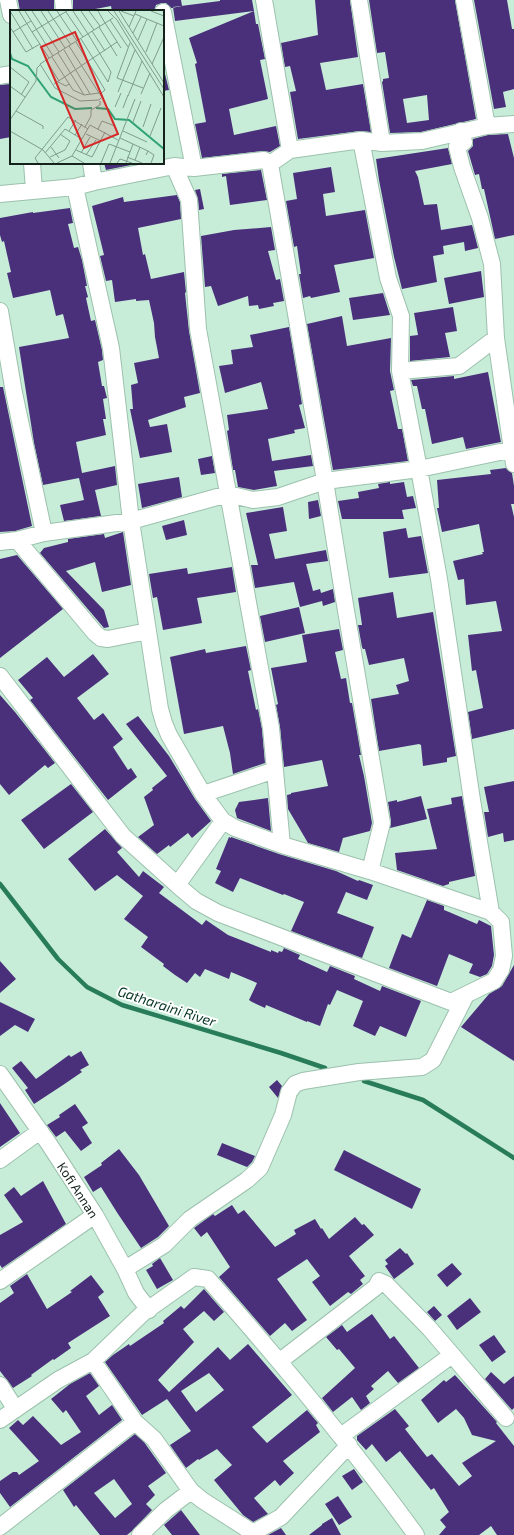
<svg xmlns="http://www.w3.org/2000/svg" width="514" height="1535" font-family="'Exo 2',sans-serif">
<rect width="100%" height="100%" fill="#c7edd9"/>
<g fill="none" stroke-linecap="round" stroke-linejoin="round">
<!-- stream -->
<path stroke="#287c59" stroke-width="4.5" d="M0 884 58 959 87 987 122 1005 281 1053 325 1068
M364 1081 423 1100 514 1158"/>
</g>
<!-- building -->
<path fill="#4a307b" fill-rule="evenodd" d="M18 0H54V11H20Z
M73 0H181L182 6 171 8 166 3H162L156 5 154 11H112L111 6 85 11H73Z
M220 0H252L254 11 175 21 173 7 220 1Z
M315 0H350L358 57 320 63 326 90 363 84 371 132 360 131 298 139 290 92 296 91 290 66 285 67 281 43 318 35Z
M369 0H455L476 119 421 132 390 133 382 82 383 81V79L389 78 385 52 377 53ZM427 95 429 120 407 123 403 99Z
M474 0H507L512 29H514V89L503 92 506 107 494 109Z
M254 11 256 24H258L265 59 260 60 268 99 229 109 234 135 276 126 280 146 270 152 263 151 202 158 195 124 206 122 195 64 197 63 189 38Z
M163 66 169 90 163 91Z
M10 84 11 137 0 139V85Z
M508 134 514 158V235L495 239 484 189H482L479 174 475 175 468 151 473 146V139L488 135Z
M448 148 452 164 415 171 418 177 424 205 437 204 441 230 472 225 478 248 465 251 464 242 443 246 444 254 433 256 437 282 402 289 394 257 379 180 376 159Z
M104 163H141L106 170Z
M331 167 335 192 323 194 326 216 365 210 374 258 334 265 340 292 311 298 310 296 303 298 299 274H301L297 246 294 247 286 201 297 199 293 173Z
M261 170 267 200 230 205 226 176 222 177V174Z
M200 189 204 209 199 210 198 199 195 190Z
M177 195 180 202 181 219 138 228 143 255 145 254 151 279 184 272 186 292 185 293 189 331 200 393 184 397 186 407 148 420 150 427 167 424 172 452 140 458 130 409H133L131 385 138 383 134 363 159 358 155 337 154 323 149 300 136 301V299L115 302 112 280 106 281 100 256 104 255 92 206 123 197 124 202Z
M70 208 73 223 68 224 74 248 78 247 82 260 87 286H85L88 297 86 298 91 321 95 320 102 350 103 360 98 362 102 386H104L107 398 103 399 106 419H103L106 435 76 442 82 473 115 466 117 485 95 490 101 516 64 521 60 505 84 500 79 478 43 485 34 443 19 347 69 338 63 314 56 316 50 290 13 298 7 273 11 272 4 241 2 242 0 235V218L33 212V213Z
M271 227 275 250 268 251 276 280 280 279 284 301 273 303 274 306 259 309 258 305 249 306 248 296 218 306 211 286 205 287 201 236 234 230Z
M481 271 484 297 449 304 444 278Z
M383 293 390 315 353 320 349 298Z
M453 307 457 331 445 333 450 357 410 361V336L418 335 414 313Z
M342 316 347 346 391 338 390 371 394 390 390 391 398 429H402L408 461 333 470 307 324Z
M289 327 302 404 299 405 305 428 294 430 295 433 268 439 272 461 311 455 313 466 274 471 277 486 254 490 238 487 235 470H233L227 431 229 430 227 415 268 409 261 382 225 393 219 366 233 364 231 350 253 347 250 335Z
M488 372 501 442 466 449 463 437 432 444 425 409H422L417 386H413L411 380 454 376V379Z
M0 387H3L32 526 15 531 0 532Z
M212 456 215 473 201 475 198 459Z
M506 468 512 473 514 486V504H511L514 517V729L472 739 468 712 483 708 476 670 472 671 468 635 502 631 496 601 466 605 464 579 458 580 453 561 483 554 482 552H484L479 524 442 532 437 508H439L437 480 491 474 490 470Z
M179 477 182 497 142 508 138 484Z
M390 482V484L404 482 407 497 413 496 416 508 402 510 404 519H342L338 501 359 498 358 492 379 488 378 484Z
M318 500 321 516 309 519 308 502Z
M283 507 287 531 269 534 275 559 326 550 328 561 306 564 313 591 320 589 321 593 333 589 335 602 323 606 322 601 300 607 294 582 255 588 251 565H258L246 513Z
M184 520 187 535 166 540 162 526Z
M406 528 408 538 421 536 428 573 389 578 383 532Z
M123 532 131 585 102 592 95 562 66 571 104 610 109 627 104 628 40 553 44 548 68 542V539L104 534 105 538Z
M17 555 63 609 0 658V559Z
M232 567 236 592 197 598 202 623 163 630 157 597 153 598 149 574 187 568 188 574Z
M393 592 397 618 433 612 456 756 447 758V762L423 766 421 745 419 744 379 751 371 699 399 694 396 685 409 681 404 658 369 665 365 649H363L362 647 358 625H362L358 598Z
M299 607 305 633 265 642 260 616Z
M339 629 343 650 335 652 341 679 346 678 350 703H352L361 755H359L364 776 372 823 370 831 343 838 339 852 308 843 288 809 287 795 291 794V793L328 786 322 760 284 767 280 727 276 705 278 704 271 668 307 662 302 635Z
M246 646 251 670 248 671 256 710 258 709 262 729 265 763 233 774 230 753 223 726 184 734 170 657 205 649 206 653Z
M93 654 109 674 77 698 94 720 103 713 123 739 113 747 128 770 131 768 137 777 108 800 30 700 33 698 18 680 47 657 64 677Z
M0 695 15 712 55 763 48 768 45 765 9 795 0 784Z
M138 716 169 756 195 799 211 821 192 838 188 833 170 847 169 845 157 854 138 837 154 825 144 797 153 790 152 788 167 776 126 724Z
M514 781V840L504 842 503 833 488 837 484 812H489L484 787Z
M71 784 93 812 44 849 21 820Z
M421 796 427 819 390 828 391 821 388 802 397 800V802Z
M462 796 475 876 449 882V884L443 886 397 870 395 853 437 849 427 809 452 804 451 798Z
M268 798 271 831 237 818 235 810 239 802Z
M105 829 122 848 117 852 139 877 143 871 164 887 159 893 202 925 206 920 228 935 271 952V950L278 953 279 951 282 952 284 948 300 955 298 959 327 972 330 966 355 976 354 979 380 991 382 986 421 1001 406 1037 380 1026 375 1036 353 1026 363 1001 337 990 330 1005 328 1004 320 1026 307 1021V1022L266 1005 265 1008 252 1002 249 1000 257 983 231 972 229 979 205 969 200 977 195 973 187 983 175 975 163 966 164 964 141 947 148 937 124 919 143 896 117 875 95 891 68 859Z
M229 837 231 838V837L279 854 336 871 358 881 359 880 373 885 367 900 346 892 337 913 374 927 362 958 291 931 304 902 284 894 283 895 240 878 233 892 215 883 221 871 216 869Z
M427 900 444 906V910L449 912 477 924 479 920 491 926 494 955 492 966 487 974 480 977 469 973 473 964 449 954 437 986 389 968 402 934 411 938Z
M0 961 16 979 0 993Z
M514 965V1061L461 1027 489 994 502 986Z
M0 1002 35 1019 28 1032 15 1025 0 1036Z
M81 1051 89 1065 80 1070 82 1072 63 1085 34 1104 25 1090 28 1088 12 1068 21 1061 36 1079 69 1055 71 1057Z
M277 1080 282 1086 278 1098 269 1087Z
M0 1103 20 1133 0 1147Z
M75 1104 88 1123 82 1127 92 1143 81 1151 65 1131 56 1137 47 1125 60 1117 59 1115Z
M222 1143 255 1156 252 1162 247 1167 217 1155Z
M119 1149 139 1175 169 1226 158 1237 141 1248 118 1214 101 1187 93 1192 84 1177 102 1165 101 1163Z
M344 1150 421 1189 412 1209 334 1170Z
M43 1181 66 1224 2 1268 0 1265V1235L23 1222 4 1195 14 1187 21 1196Z
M232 1205 238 1214 244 1210 275 1247 296 1234 294 1230 315 1219 321 1229 322 1228 329 1239 355 1217 362 1225 364 1224 374 1235 349 1256 365 1276 360 1280 363 1284 351 1294 348 1292 330 1306 312 1282 320 1276 307 1259 277 1279 307 1320 292 1331 285 1323 270 1336 219 1277 230 1267 207 1232 201 1237 194 1228 213 1214 215 1216Z
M400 1248 406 1254 407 1253 414 1264 394 1279 385 1266 388 1264 385 1260Z
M160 1258 173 1280 157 1289 146 1270 153 1266 152 1264Z
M452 1263 462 1274 447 1287 437 1275Z
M27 1274 47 1309 72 1292 70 1291 91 1275 104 1292 98 1297 110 1316 68 1343 71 1348 54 1360 53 1359 31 1375 32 1376 13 1388 0 1371V1303L14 1293 10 1286Z
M204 1289 224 1312 214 1321 204 1311 183 1329 194 1342 158 1380 169 1392 218 1347 230 1360 248 1344 292 1395 252 1427 267 1443 307 1410 318 1423 316 1425 320 1432 283 1461 294 1473 280 1486 275 1480 254 1498 268 1514 253 1522 243 1515 214 1480 232 1465 217 1449 199 1460 198 1459 186 1468 170 1445 191 1431 167 1399 142 1415 105 1362 113 1355 129 1344 130 1346 164 1323 163 1321 181 1306 184 1309ZM209 1373 224 1390 196 1412 181 1391Z
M470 1298 481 1312 457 1330 447 1316Z
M434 1306 442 1315 435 1321 427 1312Z
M372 1314 390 1339 394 1336 419 1368 398 1383 388 1371 371 1386 374 1389 366 1396 370 1403 361 1410 352 1397 333 1412 322 1398 355 1368 339 1349 337 1350 326 1337 342 1325 347 1332Z
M494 1335 506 1352 492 1362 479 1345Z
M491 1372 504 1384 514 1376V1408L512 1410 485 1379Z
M90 1373 99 1386 86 1396 99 1415 112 1405 122 1420 10 1507 0 1493V1481L13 1472H17L19 1475 39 1461 9 1428 18 1420 23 1425 33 1416 61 1445 81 1432 66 1410 63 1413 51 1399 70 1384Z
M455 1375 497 1422 496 1423 514 1446V1535H497L491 1526 479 1535H439L446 1527 440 1520 449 1512 434 1488 431 1490 400 1451 386 1462 372 1444 366 1450 357 1440V1436L395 1409 409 1426 405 1429 427 1457 432 1454 459 1486 472 1476 462 1463 496 1441 472 1435 464 1418 456 1409 438 1423 421 1400 444 1380 446 1382Z
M135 1434 144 1442 166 1473 148 1486 155 1495 146 1504 152 1510 132 1531 127 1535H100L76 1505 74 1507 63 1490ZM114 1479 132 1504 115 1518 94 1493Z
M354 1469 363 1482 352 1490 342 1476Z
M338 1496 352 1517 339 1525 325 1504Z
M181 1510 200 1535H172L164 1525Z
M332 1518 341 1535H309L322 1525V1524Z
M281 1528 286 1535H268Z"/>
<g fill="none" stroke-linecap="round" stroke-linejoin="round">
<defs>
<path id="minor" d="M8 0 11 15
M63 0 64 11
M264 0 290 150
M359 0 382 143
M464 0 487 126
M163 12 194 168
M0 76 11 74
M461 131 464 142 457 147 462 167 480 218 492 264 496 338 514 464
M361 140 388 278 401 316 400 371 419 469 439 579 472 800 491 912
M32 163 34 190
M91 163 94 182
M270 164 325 481 343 593 382 823 370 871
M75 187 111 348 131 521 160 709 164 723 169 735 203 794 223 821 235 828 282 845
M0 194 75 187 94 182 174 166 194 168 264 160 270 164 290 150 361 140 382 143 422 141 487 126 514 124
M0 311 14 393 44 533
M400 371 459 366 496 338
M17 540 95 633 101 638 108 639 148 631
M0 542 17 540 44 533 131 521 228 494 253 500 278 497 325 481 419 469 514 449
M0 676 123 836 183 890 196 901 218 913 451 1002 494 981 501 970 504 956 501 922 491 912 370 871 282 845 271 728 198 329 189 200 174 166
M203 794 275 770
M177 885 223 821
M0 1074 49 1144 95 1215 125 1269 136 1293 149 1310
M0 1160 40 1131
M125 1269 164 1245 190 1219 247 1180 260 1168 283 1115 289 1092 295 1084 303 1081 359 1072 422 1067 433 1060 465 997
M0 1281 95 1215
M93 1361 135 1422 154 1439 191 1491 202 1500 252 1532
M280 1361 376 1287 379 1281 386 1284 430 1329 506 1418
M0 1385 15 1408
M0 1420 58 1380 93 1361 143 1313 194 1277 208 1279C281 1362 352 1446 416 1535
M341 1436 452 1355
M0 1527 135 1422
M140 1535 166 1510 191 1491
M249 1535 281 1517 349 1445"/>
</defs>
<!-- minor casing -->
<use href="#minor" stroke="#9cc1ad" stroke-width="18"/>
<!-- minor -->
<use href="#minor" stroke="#fff" stroke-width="16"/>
</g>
<g text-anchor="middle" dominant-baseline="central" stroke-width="4" stroke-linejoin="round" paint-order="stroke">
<!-- street labels -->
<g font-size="13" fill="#14221b" stroke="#fff">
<text transform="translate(78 1190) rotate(57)">Kofi Annan</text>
</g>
<!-- water labels -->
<g font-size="14" font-style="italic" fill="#033421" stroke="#fff">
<text transform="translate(167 1006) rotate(18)">Gatharaini River</text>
</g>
</g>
<!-- overview -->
<g transform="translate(10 10)">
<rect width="154" height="154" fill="#c7edd9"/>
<path fill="none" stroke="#31a274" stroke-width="2" d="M0 43 2 49 18 56 41 87 65 99 82 98M86 98 98 99 105 109 119 110 154 139"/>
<path fill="none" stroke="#7f9c8d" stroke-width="1" d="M0 1 23 39M9 1 22 22 57 1M15 1 43 46M22 1 49 42M31 1 55 38M38 1 61 35M47 1 67 31M63 1 78 24M71 1 84 20M79 1 90 16M88 1 95 13M98 1 107 10 154 87M104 1 154 79M109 1 154 73M111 1 124 6M141 1 154 6M56 2 73 27M125 4 137 9M100 10 118 37M95 13 111 38M0 17 16 42 30 34M89 17 107 46M119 17 126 1M82 21 95 41M3 22 21 11M22 22 39 48M123 23 131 7M78 24 101 62 98 72M71 29 98 72M128 30 137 9 154 16M66 32 95 80 90 84M120 33 107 68 133 78M59 36 89 83M54 40 80 84M136 42 147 13M48 43 74 85 89 83 92 87 89 90 70 91 45 78 30 54 103 8M42 47 63 80 74 85M36 50 49 71M142 54 154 27M0 57 19 72 11 85M48 72 56 76 59 74M44 74 107 32M123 74 132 51M0 76 15 87M108 82 125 40M131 84 140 63M118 86 123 74M105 97 111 83M113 98 118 85M6 101 33 116V119M0 110 26 71 27 58 30 55M123 112 131 91M75 117 81 106V100L90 95V91M133 117 141 94M88 119 92 111 105 116M0 121 33 140 44 153M59 121 66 110M113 121 137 132M76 124 91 131M65 125 72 114M140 126 151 98M110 128 138 141 136 145M41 137 49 148M66 140 82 147 95 122M138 141 144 145 141 153M35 143 55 119 72 129M71 143 80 127M76 145 86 130M62 146 74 153M40 147 55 140 60 131 50 124M117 147 132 153M125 150 130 137M28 153 25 148 58 107 78 119M47 153 62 146 80 115 108 130M91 153 99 134 120 142M100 153 125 89M107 153 110 149 122 153M116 153 123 134"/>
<path fill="#d62828" fill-opacity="0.15" stroke="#d62828" stroke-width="2" d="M65 22 108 124 74 138 31 37Z"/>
<rect width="154" height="154" fill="none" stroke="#14221b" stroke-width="2"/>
</g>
</svg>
